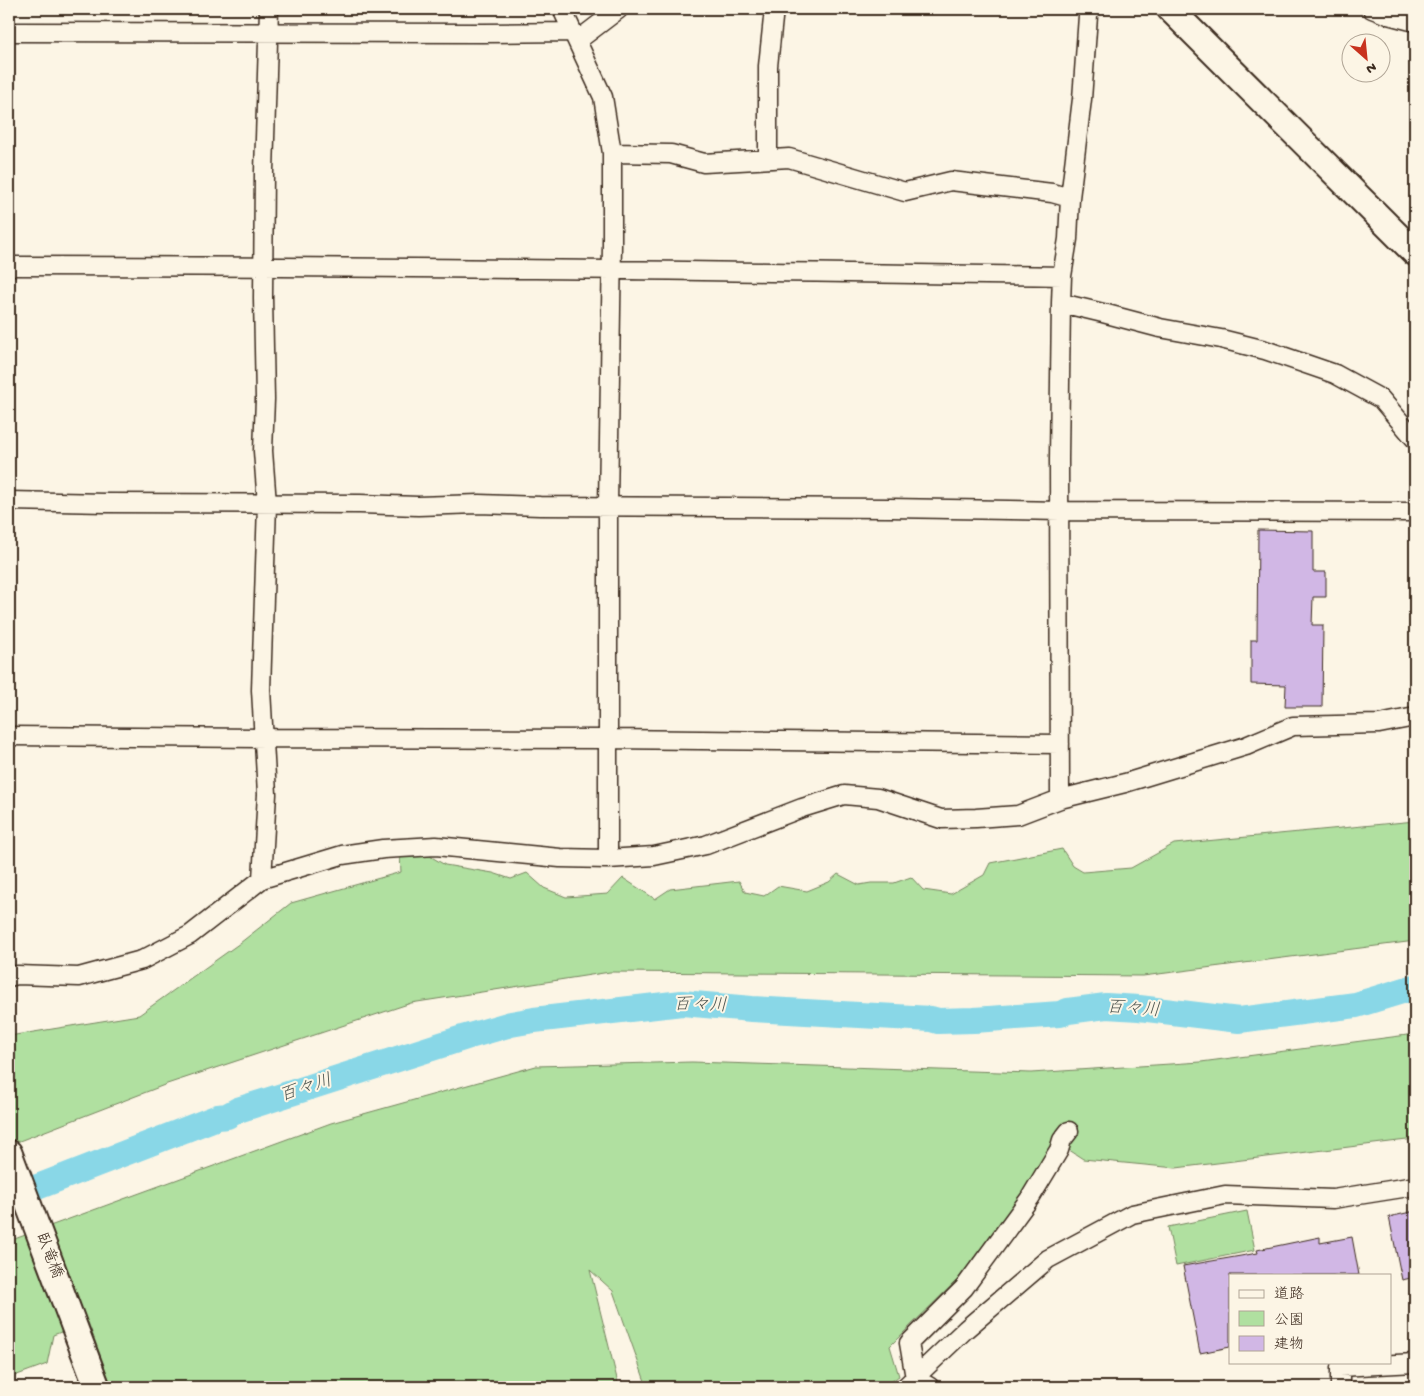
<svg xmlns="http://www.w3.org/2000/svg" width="1424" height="1396" font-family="'Gochi Hand','Klee One',sans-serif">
<rect width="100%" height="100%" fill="#fcf5e5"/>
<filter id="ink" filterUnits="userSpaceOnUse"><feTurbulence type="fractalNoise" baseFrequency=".02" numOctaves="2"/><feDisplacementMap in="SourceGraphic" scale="10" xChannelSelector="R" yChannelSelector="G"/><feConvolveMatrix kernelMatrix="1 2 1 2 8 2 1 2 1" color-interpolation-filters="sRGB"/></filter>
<g filter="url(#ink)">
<!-- green -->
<path fill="#b0e0a0" stroke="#76855f" d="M1415 821V941L1143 976 610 972 411 1003 167 1084 9 1145V1036L139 1015 240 943 291 903 401 872 400 855 423 852 445 865 493 873 511 879 527 873 544 888 566 897 608 894 623 878 655 899 670 889 739 881 745 892 764 896 778 886 807 891 829 882 838 874 859 885 871 883H894L911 877 923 890 951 894 984 875 990 863 1062 849 1073 866 1083 872 1131 868 1174 844Z
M1415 1034V1139L1176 1168 1083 1159 1054 1140 1034 1177 958 1279 890 1346 899 1376 884 1387H647L613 1291 590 1270 619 1387H112L88 1322 53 1335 47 1364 9 1378V1241L331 1123 536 1066 692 1062 1031 1073 1201 1062Z
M1247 1211 1255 1250 1176 1266 1168 1227Z"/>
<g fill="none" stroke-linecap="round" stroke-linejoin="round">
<!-- river -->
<path stroke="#89d7e7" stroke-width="26" d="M9 1198 218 1117 227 1116 238 1110 466 1037 511 1024 534 1020 682 1003 752 1009 931 1019 938 1021 974 1020 1060 1014 1068 1011 1106 1006 1139 1008 1239 1020 1356 1005 1415 987"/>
</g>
<!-- building -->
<path fill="#d1b7e5" stroke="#3b2a1e" d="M1258 530 1313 531V572H1326V597H1313L1312 625H1323L1322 707H1285L1286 685 1251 684V640H1257Z
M1415 1211V1277L1402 1280 1389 1217Z
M1320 1237V1243L1352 1237 1359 1275H1230V1347L1200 1353 1183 1266 1258 1253 1257 1250Z"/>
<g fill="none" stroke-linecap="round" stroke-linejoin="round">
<defs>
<path id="street" d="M562 9 603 97 612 153V244L608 506V859
M1372 9 1388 15 1415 22
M9 32 483 33 572 32
M577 41 619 9
M612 153 671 154 704 163 789 158 905 192 951 181 1052 193 1070 198
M768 159V66L774 9
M9 266C360 266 711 271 1062 276
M1061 303 1103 313 1160 328 1221 339 1265 350 1335 374 1381 399 1415 439
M9 501 106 503 360 504 418 506 479 504 540 506 890 508 1060 511 1415 512
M9 736 264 738 608 739 1060 744
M1060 799 1059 459 1061 303 1062 276 1068 239 1070 198 1082 99 1088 16 1087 9
M262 879 267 794 261 690 267 504 263 451 265 399 263 298 264 171 269 9
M9 977 17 975 79 977 142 960 190 935 262 879 342 855 383 849 436 846 560 858 608 859 654 856 706 845 802 808 844 795 878 798 941 819 976 818 1018 815 1060 799 1125 783 1246 746 1293 726 1379 724 1415 717
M905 1387 966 1329 1048 1259 1132 1214 1225 1195 1333 1199 1415 1186
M930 1387 915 1378 909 1343 964 1288 1030 1198 1059 1150 1062 1140 1069 1131
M1340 1387V1367L1415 1363"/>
<path id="secondary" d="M1170 9 1415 253
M9 1153 97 1387"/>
</defs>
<!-- street casing -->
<use href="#street" stroke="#3b2a1e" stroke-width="21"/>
<!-- secondary casing -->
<use href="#secondary" stroke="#3b2a1e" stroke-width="29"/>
<!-- street -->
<use href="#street" stroke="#fcf5e5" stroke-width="18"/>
<!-- secondary -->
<use href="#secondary" stroke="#fcf5e5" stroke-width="25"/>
</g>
</g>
<g text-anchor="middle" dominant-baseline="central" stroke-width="4" stroke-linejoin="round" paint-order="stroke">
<!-- street labels -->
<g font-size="16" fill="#3b2a1e" stroke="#fcf5e5">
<text transform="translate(48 1256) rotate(69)">臥竜橋</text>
</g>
<!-- water labels -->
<g font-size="18" font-style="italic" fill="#4e5550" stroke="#fcf5e5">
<text transform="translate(700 1006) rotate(1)">百々川</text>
<text transform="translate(1133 1010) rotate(4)">百々川</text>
<text transform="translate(306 1089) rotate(-18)">百々川</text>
</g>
</g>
<!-- margin -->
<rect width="1424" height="1396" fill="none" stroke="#fcf5e5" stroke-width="30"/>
<rect x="15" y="15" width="1394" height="1366" fill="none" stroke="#3b2a1e" stroke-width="2" filter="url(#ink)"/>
<!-- legend -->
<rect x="1229" y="1274" width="162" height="90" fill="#fcf5e5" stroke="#afa495"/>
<rect x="1239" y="1290" width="25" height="8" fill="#fcf5e5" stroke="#afa495"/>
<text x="1274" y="1298" font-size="15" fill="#3b2a1e">道路</text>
<rect x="1239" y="1311" width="25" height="15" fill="#b0e0a0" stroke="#afa495"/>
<text x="1274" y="1324" font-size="15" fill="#3b2a1e">公園</text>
<rect x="1239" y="1336" width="25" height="15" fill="#d1b7e5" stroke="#afa495"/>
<text x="1274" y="1348" font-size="15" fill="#3b2a1e">建物</text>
<!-- north arrow -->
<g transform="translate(1366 58) rotate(153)"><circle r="24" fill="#fcf5e5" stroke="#afa495"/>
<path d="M0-4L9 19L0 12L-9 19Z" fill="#c8321e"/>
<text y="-8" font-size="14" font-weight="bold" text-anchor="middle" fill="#3b2a1e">N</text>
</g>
</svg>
